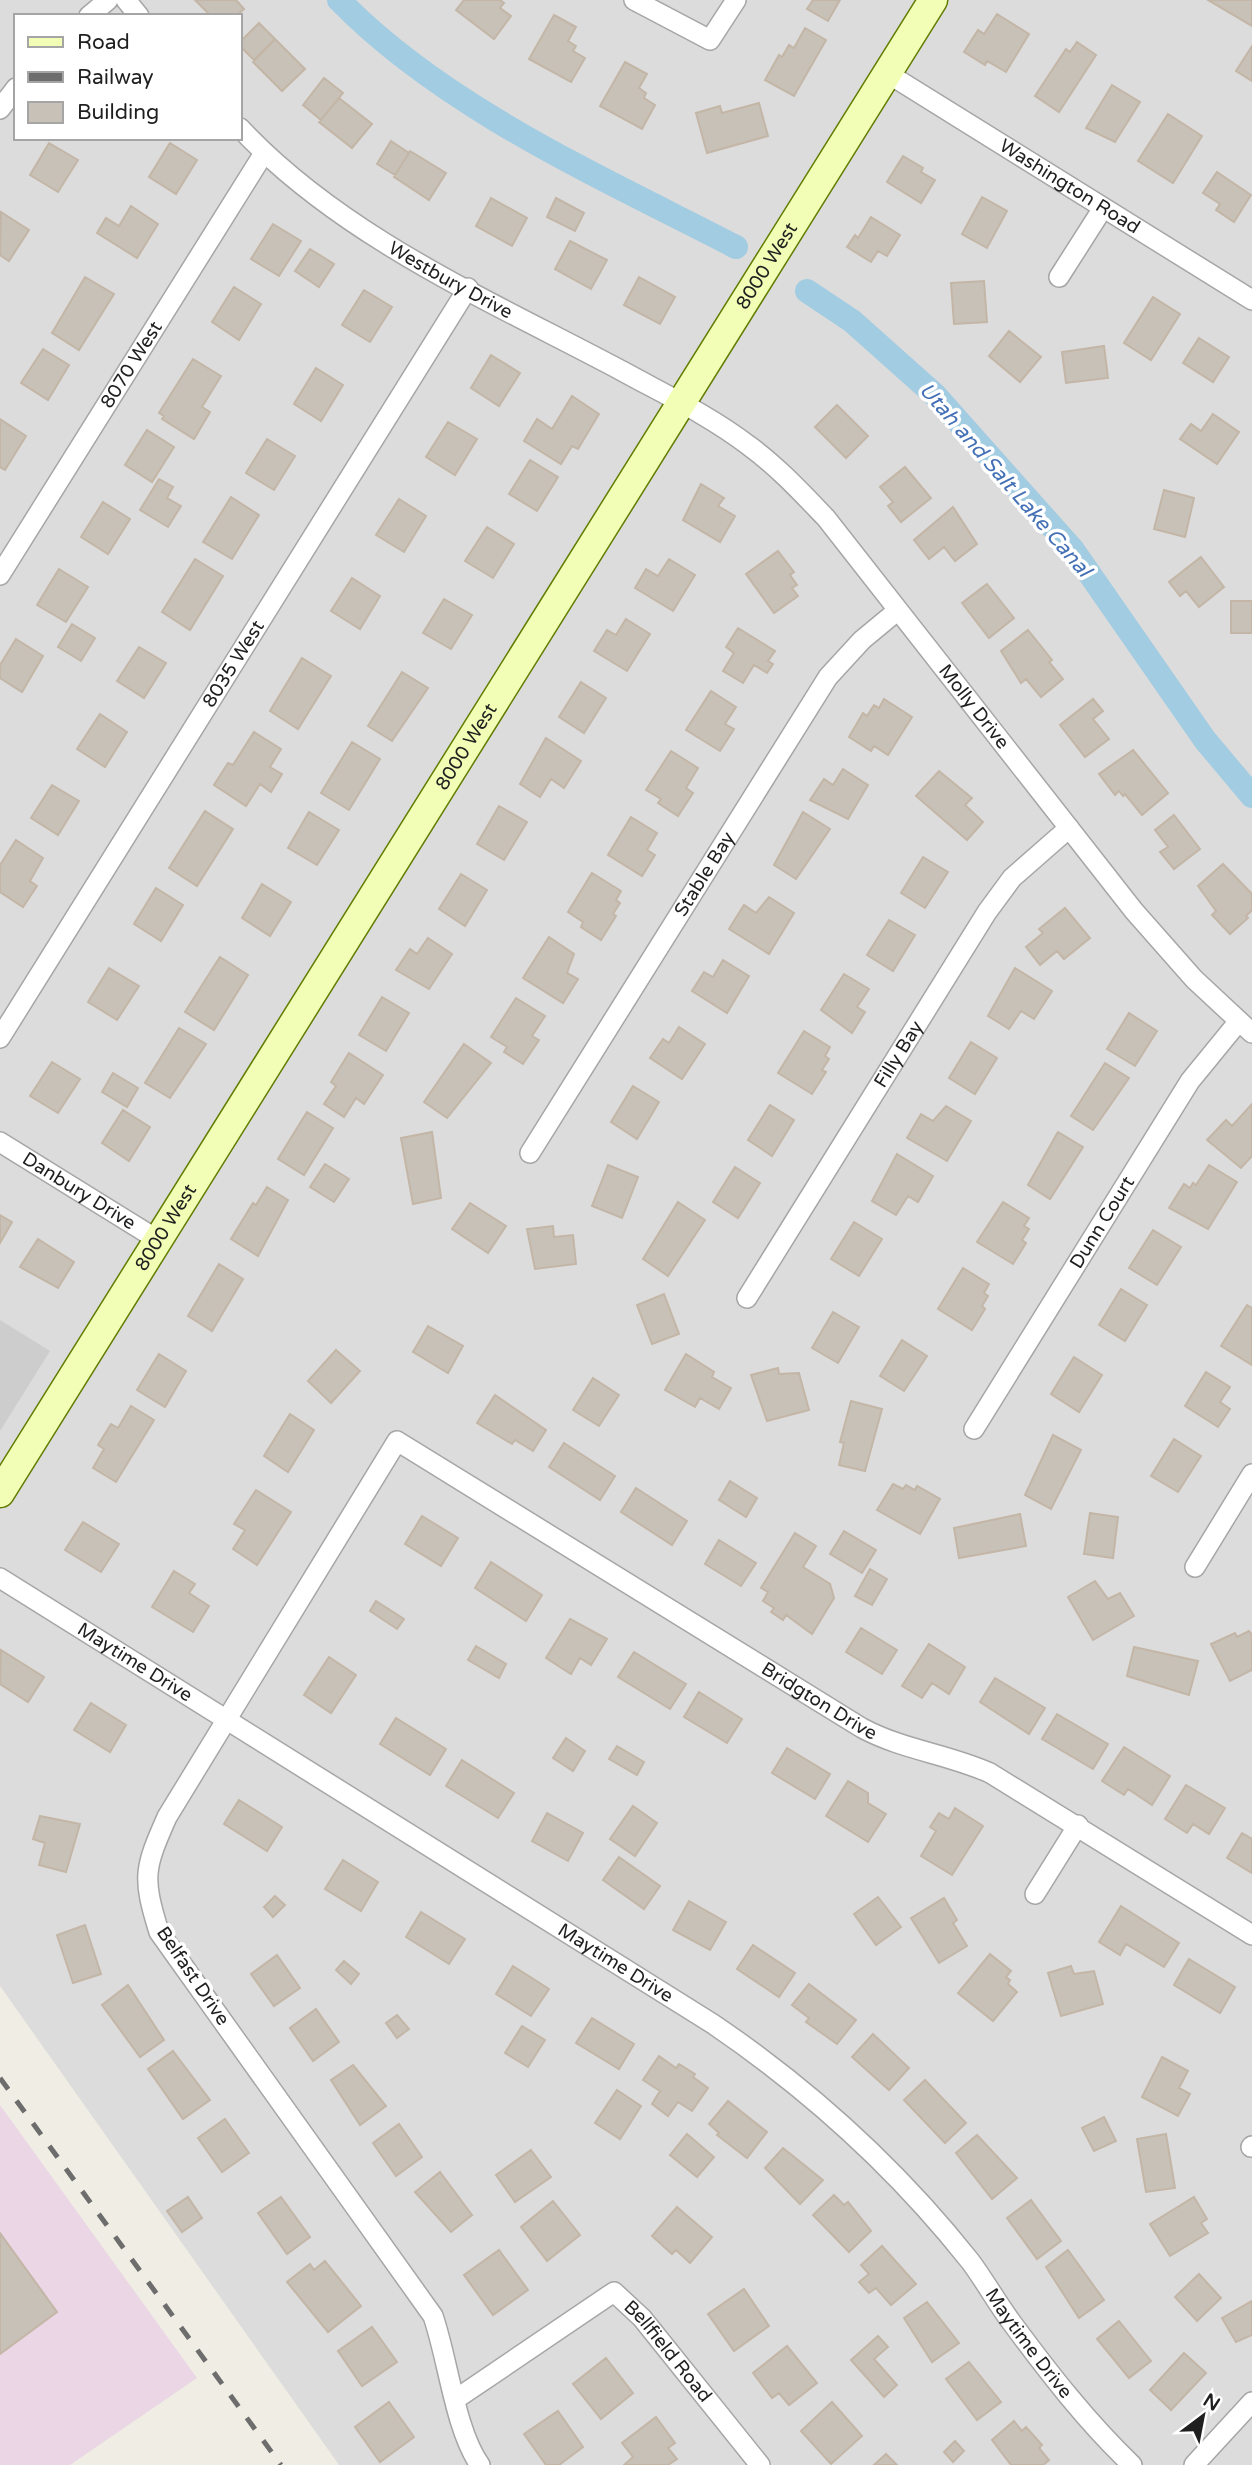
<svg xmlns="http://www.w3.org/2000/svg" width="1252" height="2465" font-family="'Varela Round',sans-serif">
<rect width="100%" height="100%" fill="#f0eee4"/>
<!-- residential -->
<path fill="#dddcdc" fill-rule="evenodd" d="M0 0H1252V2465H339L0 1986ZM16 16H240V138H16Z"/>
<!-- industrial -->
<path fill="#ead6e4" d="M0 2105 197 2378 70 2465H0Z"/>
<!-- religious -->
<path fill="#cdcdcd" d="M0 1320 50 1351 0 1431Z"/>
<g fill="none" stroke-linecap="round" stroke-linejoin="round">
<!-- canal -->
<path stroke="#a2cce1" stroke-width="24" d="M339 0C444 108 603 178 736 247
M807 291 852 321 935 395 1073 550 1205 740 1252 796"/>
</g>
<!-- building -->
<path fill="#c8c1b7" stroke="#c3b6a6" stroke-width="2" d="M195 0H236L244 9 236 16H211Z
M464 0H500L504 3 500 8 511 16 494 39 456 10Z
M813 0H840L828 21 807 9Z
M1208 0H1252V26Z
M997 14 1029 34 1006 72 987 61 985 65 964 52 978 30 984 34Z
M554 15 576 27 568 41 576 46 573 51 585 58 571 82 529 59Z
M259 23 275 39 254 60 240 46V42Z
M805 28 826 40 794 96 765 80 779 55 782 57 789 45 794 48Z
M275 39 305 69 282 91 253 62Z
M1077 42 1096 55 1059 112 1035 96 1066 49 1070 52Z
M1252 46V81L1236 71Z
M625 62 647 74 639 88 646 93 644 98 655 105 642 129 600 106Z
M324 78 343 93 321 120 303 105Z
M1112 85 1140 102 1115 142 1086 128Z
M339 98 372 124 352 148 319 122Z
M759 103 768 136 707 153 696 113 720 106 722 113Z
M1168 114 1202 136 1173 183 1138 161Z
M391 141 409 153 395 175 377 164Z
M49 143 78 160 58 192 30 175Z
M170 143 197 160 176 194 149 177Z
M410 151 446 173 429 200 394 177Z
M903 156 923 168 921 172 935 180 921 203 887 182Z
M1217 172 1251 195 1234 222 1216 210 1220 204 1203 193Z
M982 197 1007 211 987 248 962 234Z
M491 198 527 218 512 246 476 226Z
M556 198 584 213 575 231 547 217Z
M131 206 158 224 137 258 97 233 106 218 119 226Z
M1 212 29 230 9 261 0 255Z
M871 217 900 235 887 256 878 251 871 262 847 247 855 235 858 238Z
M273 224 301 241 279 276 251 259Z
M570 241 607 260 591 289 555 269Z
M310 249 334 264 319 287 295 271Z
M85 277 114 294 79 350 52 333Z
M639 277 675 297 660 324 624 305Z
M984 281 987 322 954 324 951 283Z
M234 287 261 304 239 340 212 322Z
M364 290 392 307 370 342 342 325Z
M1153 297 1180 314 1151 360 1124 343Z
M1009 331 1041 357 1020 382 989 356Z
M1199 338 1229 357 1213 382 1183 363Z
M1104 346 1108 378 1066 383 1062 352Z
M43 349 69 365 48 400 21 383Z
M491 355 520 373 499 406 471 388Z
M193 359 221 376 202 407 210 412 194 439 162 419 164 416 159 413Z
M316 368 343 385 321 421 294 404Z
M572 396 599 414 578 449 572 446 561 464 524 441 537 419 552 429Z
M837 405 868 436 846 458 815 427Z
M1213 414 1239 432 1217 464 1180 439 1191 424 1201 431Z
M0 419 26 436 5 470 0 467Z
M448 422 477 439 455 475 426 457Z
M147 430 174 447 152 482 125 465Z
M267 439 295 456 274 490 246 473Z
M530 460 558 477 537 511 509 494Z
M905 467 931 498 901 522 888 506 893 502 880 487Z
M159 479 173 487 167 498 181 506 168 527 140 510Z
M701 484 724 498 718 506 735 516 720 542 683 520Z
M1164 490 1194 498 1185 537 1154 529Z
M231 497 259 515 232 559 203 542Z
M399 499 426 516 404 552 376 535Z
M103 502 130 519 108 554 81 537Z
M953 507 977 544 955 561 944 547 929 559 914 540Z
M487 527 514 544 493 578 465 561Z
M778 551 794 572 790 575 797 585 792 588 798 596 774 613 746 574Z
M1201 557 1224 587 1199 607 1186 591 1180 596 1169 582Z
M195 559 223 576 190 630 162 612Z
M669 559 695 575 673 611 635 588 646 569 658 576Z
M59 569 88 587 66 622 37 605Z
M352 578 380 596 360 629 331 611Z
M987 584 1014 618 989 638 962 603Z
M444 599 472 615 451 649 423 633Z
M1231 601H1252V633H1231Z
M626 619 650 634 627 671 594 651 607 630 616 635Z
M72 624 95 638 81 661 58 647Z
M738 628 775 651 768 661 773 664 767 673 754 665 743 683 723 671 734 653 726 647Z
M1028 630 1052 660 1049 662 1063 679 1041 697 1026 679 1021 683 1001 651Z
M16 639 43 656 22 692 0 678V665Z
M139 647 166 663 144 698 117 681Z
M302 658 331 676 298 729 270 711Z
M402 672 428 688 392 741 368 726Z
M581 682 606 698 584 733 559 717Z
M711 691 736 707 725 724 734 729 720 751 686 730Z
M884 699 912 717 888 755 874 746 871 751 849 737 863 713 867 716 874 705 879 708Z
M1093 699 1103 711 1093 719 1109 739 1085 757 1060 725Z
M100 714 127 732 105 767 77 749Z
M254 732 281 749 270 767 282 774 271 792 260 784 246 806 214 785 228 763 233 765Z
M546 738 581 761 564 788 551 779 540 797 520 784Z
M352 742 380 759 349 810 321 793Z
M1133 750 1168 793 1142 815 1125 794 1123 796 1119 791 1115 795 1099 774Z
M671 751 698 768 686 788 693 793 678 816 658 803 661 799 646 790Z
M843 769 868 785 848 819 810 800 824 779 833 785Z
M939 771 972 798 965 805 983 822 967 840 916 796Z
M52 785 79 801 58 835 31 818Z
M499 806 527 822 504 860 477 844Z
M205 811 233 829 197 886 169 868Z
M309 812 339 830 317 865 288 848Z
M803 812 830 829 796 879 774 865Z
M1174 815 1200 849 1174 869 1160 852 1168 847 1155 830Z
M631 817 657 833 647 850 655 855 642 876 608 855Z
M16 840 43 858 30 881 37 886 23 907 0 892V865Z
M923 857 948 872 925 908 901 893Z
M1223 864 1252 894V910L1246 916 1248 918 1230 934 1212 915 1216 911 1198 886Z
M592 873 621 891 616 900 620 903 613 914 616 916 601 940 581 927 583 922 568 912Z
M461 874 487 890 465 926 439 909Z
M262 884 291 902 270 936 242 918Z
M156 888 183 905 161 941 134 924Z
M769 897 794 913 769 954 729 929 744 905 756 913Z
M1065 908 1090 938 1064 959 1057 951 1040 965 1026 947 1043 933 1039 929Z
M889 920 915 935 893 971 867 955Z
M549 937 574 954 567 973 578 979 563 1003 523 978Z
M428 938 452 954 429 989 396 970 410 949 417 954Z
M220 957 248 975 214 1030 185 1012Z
M723 960 749 976 727 1013 692 991 704 972 713 977Z
M109 968 139 986 117 1020 88 1002Z
M1015 968 1052 991 1034 1019 1021 1011 1009 1029 988 1016Z
M844 974 869 989 857 1007 865 1012 852 1033 821 1010Z
M382 997 409 1013 386 1051 359 1035Z
M516 998 545 1016 532 1036 539 1040 523 1064 504 1052 507 1047 491 1037Z
M1129 1013 1157 1031 1135 1066 1107 1049Z
M679 1027 705 1044 682 1079 650 1058 663 1039 669 1043Z
M179 1028 206 1044 170 1098 145 1083Z
M804 1031 830 1047 825 1056 829 1059 822 1070 826 1072 812 1094 778 1073Z
M971 1042 997 1058 975 1094 949 1078Z
M464 1044 491 1063 447 1118 424 1102Z
M349 1053 383 1075 364 1104 356 1098 344 1117 324 1104 336 1086 331 1082Z
M52 1062 80 1079 58 1113 30 1096Z
M1105 1063 1129 1078 1093 1130 1071 1116Z
M113 1073 138 1088 127 1107 102 1092Z
M633 1086 659 1102 637 1139 611 1122Z
M1252 1104V1156L1241 1168 1207 1140 1226 1120 1232 1126Z
M770 1105 794 1120 772 1156 748 1140Z
M946 1106 971 1121 947 1161 907 1138 921 1114 933 1121Z
M123 1110 150 1127 129 1161 102 1143Z
M307 1112 333 1128 304 1175 278 1159Z
M432 1132 441 1198 413 1204 401 1138Z
M1058 1132 1083 1147 1050 1199 1028 1185Z
M897 1154 933 1176 918 1202 908 1196 896 1215 872 1201Z
M325 1164 349 1179 334 1202 310 1187Z
M608 1165 638 1177 622 1218 592 1206Z
M1209 1165 1237 1182 1208 1229 1169 1208 1184 1184 1190 1188 1193 1183 1196 1185Z
M735 1167 760 1183 738 1218 713 1202Z
M267 1187 288 1200 258 1256 231 1239 253 1203 256 1205Z
M678 1202 705 1220 668 1276 643 1259Z
M1003 1202 1029 1218 1024 1226 1029 1229 1022 1240 1026 1243 1013 1264 977 1242Z
M470 1203 506 1226 488 1253 452 1229Z
M0 1215 12 1222 0 1243Z
M854 1222 882 1239 859 1276 831 1259Z
M553 1226 554 1237 573 1235 576 1264 535 1269 527 1229Z
M1153 1230 1181 1247 1157 1285 1129 1268Z
M38 1239 74 1262 58 1288 20 1267Z
M219 1264 243 1279 212 1331 188 1316Z
M963 1268 989 1284 984 1293 988 1296 982 1306 985 1309 972 1330 938 1309Z
M1121 1289 1147 1305 1125 1341 1099 1325Z
M664 1294 679 1334 652 1344 637 1305Z
M1247 1305 1252 1308V1365L1221 1346Z
M833 1312 859 1327 838 1363 812 1348Z
M428 1326 463 1346 448 1373 413 1352Z
M902 1340 927 1356 904 1391 880 1376Z
M336 1350 360 1371 331 1403 308 1381Z
M159 1354 186 1371 165 1407 137 1390Z
M686 1354 714 1372 712 1377 731 1388 719 1409 700 1398 695 1407 665 1390Z
M1074 1357 1102 1375 1079 1412 1051 1394Z
M778 1368 779 1374 799 1373 809 1410 767 1421 751 1375Z
M1206 1372 1230 1387 1220 1402 1230 1409 1218 1427 1185 1406Z
M593 1378 619 1395 599 1426 573 1410Z
M495 1395 546 1430 533 1451 515 1440 512 1444 477 1423Z
M851 1401 882 1409 865 1471 839 1465 844 1443 840 1442Z
M131 1406 154 1420 116 1482 93 1468 104 1449 98 1445 111 1424 118 1428Z
M290 1414 314 1430 288 1472 264 1456Z
M1053 1435 1081 1450 1051 1509 1025 1495Z
M1174 1439 1201 1456 1178 1492 1151 1476Z
M564 1443 615 1476 600 1500 549 1467Z
M730 1481 757 1498 746 1517 719 1500Z
M893 1484 903 1489 906 1485 915 1490 917 1486 940 1499 920 1534 877 1510Z
M636 1488 687 1521 672 1545 621 1512Z
M256 1490 291 1512 257 1565 233 1549 245 1530 234 1524Z
M1090 1513 1118 1517 1113 1558 1084 1554Z
M1020 1514 1026 1546 959 1558 954 1528Z
M422 1516 458 1538 441 1566 405 1544Z
M83 1522 119 1544 101 1572 65 1550Z
M844 1531 876 1550 862 1573 830 1554Z
M795 1533 816 1546 803 1567 830 1584 834 1598 812 1634 786 1615 783 1620 771 1612 774 1608 763 1601 768 1592 761 1588Z
M719 1540 756 1563 741 1586 705 1564Z
M491 1562 542 1595 526 1621 475 1588Z
M870 1569 887 1579 872 1605 855 1596Z
M174 1571 195 1584 189 1593 209 1606 193 1632 152 1607Z
M1095 1581 1108 1599 1120 1593 1134 1616 1093 1640 1068 1597Z
M376 1601 404 1619 397 1629 370 1611Z
M570 1619 607 1639 591 1665 580 1658 571 1674 546 1658Z
M861 1628 897 1650 882 1674 846 1652Z
M1249 1631 1252 1635V1670L1230 1681 1211 1644 1235 1633 1237 1637Z
M929 1644 965 1667 949 1694 932 1683 922 1698 902 1686Z
M476 1646 506 1664 499 1678 468 1660Z
M1134 1647 1198 1661 1189 1695 1127 1676Z
M1 1650 44 1677 28 1702 0 1684Z
M634 1652 686 1684 670 1709 618 1677Z
M329 1657 356 1675 331 1713 304 1695Z
M995 1678 1045 1708 1029 1734 980 1702Z
M699 1692 742 1719 727 1743 684 1717Z
M91 1703 126 1725 110 1752 74 1730Z
M1057 1714 1108 1744 1093 1769 1042 1739Z
M396 1718 446 1749 430 1775 380 1744Z
M566 1738 585 1751 573 1771 553 1758Z
M617 1746 644 1762 637 1775 609 1759Z
M1124 1747 1170 1776 1152 1805 1128 1789 1124 1795 1102 1781Z
M787 1748 830 1774 815 1799 772 1773Z
M462 1760 514 1793 498 1818 446 1786Z
M848 1781 868 1793V1803L886 1814 868 1842 826 1816Z
M1186 1785 1225 1808 1209 1834 1193 1824 1187 1833 1165 1819Z
M239 1800 282 1827 267 1851 224 1824Z
M633 1806 657 1823 635 1856 610 1839Z
M955 1808 983 1826 952 1875 921 1856 936 1831 930 1827 939 1813 949 1819Z
M547 1813 583 1833 568 1861 532 1841Z
M40 1816 80 1824 66 1872 39 1865 45 1843 33 1839Z
M1242 1833 1252 1839V1873L1227 1858Z
M619 1857 660 1886 644 1909 603 1880Z
M343 1860 378 1882 361 1911 325 1889Z
M275 1896 285 1905 273 1917 264 1907Z
M878 1897 901 1927 876 1945 854 1914Z
M944 1898 957 1920 953 1923 967 1946 939 1963 911 1918Z
M689 1901 726 1922 710 1950 673 1930Z
M1121 1906 1179 1943 1164 1967 1126 1944 1120 1955 1099 1942Z
M421 1912 465 1939 449 1964 406 1937Z
M85 1925 101 1974 73 1983 57 1935Z
M753 1945 795 1973 779 1997 737 1969Z
M990 1954 1011 1971 1006 1977 1010 1980 1008 1984 1017 1992 993 2021 958 1993Z
M277 1955 300 1988 274 2006 251 1974Z
M1189 1959 1235 1987 1220 2013 1174 1985Z
M344 1961 359 1974 351 1984 336 1970Z
M513 1966 549 1989 531 2016 496 1994Z
M1071 1966 1074 1974 1094 1971 1103 2004 1061 2016 1048 1973Z
M809 1984 856 2020 837 2044 806 2022 809 2018 792 2005Z
M128 1985 164 2040 140 2057 102 2005Z
M316 2009 339 2042 313 2061 290 2028Z
M397 2015 409 2029 397 2038 386 2023Z
M592 2018 634 2044 619 2069 576 2043Z
M522 2026 545 2040 528 2067 505 2053Z
M873 2034 909 2068 889 2090 852 2057Z
M173 2051 210 2100 183 2119 148 2069Z
M659 2056 676 2068 679 2064 695 2074 693 2077 708 2088 692 2111 678 2102 668 2116 652 2104 660 2091 643 2080Z
M1162 2057 1188 2071 1179 2088 1190 2094 1178 2116 1142 2097Z
M353 2065 386 2106 360 2125 331 2080Z
M925 2080 966 2123 945 2143 904 2100Z
M617 2090 641 2106 620 2139 595 2123Z
M728 2101 767 2132 747 2158 717 2135 719 2133 709 2124Z
M1104 2117 1116 2141 1094 2151 1082 2128Z
M225 2119 249 2153 222 2172 198 2138Z
M399 2124 422 2157 396 2176 373 2143Z
M687 2134 714 2157 697 2177 670 2155Z
M1166 2134 1175 2188 1146 2192 1137 2139Z
M977 2135 1017 2178 992 2199 956 2153Z
M783 2148 823 2180 800 2204 765 2168Z
M531 2150 551 2177 515 2202 496 2175Z
M440 2172 472 2215 451 2232 415 2192Z
M834 2195 844 2205 848 2202 871 2231 849 2252 813 2215Z
M188 2197 202 2218 182 2232 167 2211Z
M281 2197 310 2237 287 2254 258 2213Z
M1194 2197 1207 2219 1201 2223 1208 2233 1170 2256 1150 2224Z
M1031 2200 1061 2241 1037 2259 1007 2218Z
M553 2201 580 2235 547 2261 521 2227Z
M677 2207 712 2237 690 2263 676 2250 672 2254 652 2236Z
M0 2233 57 2312 0 2354Z
M882 2246 916 2284 891 2305 876 2288 869 2293 859 2282 869 2274 861 2265Z
M499 2250 528 2290 493 2315 464 2275Z
M1068 2250 1104 2300 1079 2318 1046 2267Z
M325 2261 361 2306 328 2332 287 2282 310 2264 314 2270Z
M1199 2274 1221 2298 1197 2321 1175 2297Z
M744 2289 769 2326 734 2351 708 2314Z
M1252 2301V2335L1236 2342 1222 2318Z
M927 2302 959 2343 932 2362 904 2318Z
M1119 2321 1151 2361 1129 2378 1097 2339Z
M372 2327 397 2362 362 2386 338 2351Z
M878 2336 888 2347 874 2359 897 2385 884 2397 851 2360Z
M787 2346 817 2383 789 2405 779 2393 772 2398 753 2373Z
M1184 2353 1206 2373 1171 2410 1150 2390Z
M606 2358 633 2393 601 2419 573 2384Z
M969 2362 1001 2402 977 2420 946 2379Z
M389 2402 414 2437 380 2462 355 2427Z
M832 2402 862 2436 831 2464 801 2431Z
M558 2411 583 2447 559 2465H546L524 2434Z
M656 2417 675 2443 668 2448 677 2459 668 2465H624L633 2457 622 2443Z
M1014 2421 1022 2431 1026 2427 1042 2445 1039 2448 1049 2460 1043 2465H1011L992 2440Z
M955 2441 964 2451 953 2462 944 2452Z
M886 2454 897 2465H874Z"/>
<g fill="none" stroke-linecap="round" stroke-linejoin="round">
<defs>
<g id="street">
<path d="M126 0 139 16"/>
<path d="M634 0 710 40 736 0"/>
<path d="M89 16 108 0"/>
<path id="s1" d="M887 73 1252 300"/>
<path d="M0 109 16 88"/>
<path id="s2" d="M240 128C343 238 493 302 624 372 666 395 710 416 748 445 777 466 801 492 826 518L1134 911 1194 979 1252 1033"/>
<path d="M1059 277 1103 208"/>
<path id="s3" d="M0 575 264 153"/>
<path id="s4" d="M0 1038 468 288"/>
<path id="s5" d="M0 1142 158 1240"/>
<path id="s6" d="M530 1153 828 677 862 640 897 611"/>
<path id="s7" d="M747 1298 987 912 1012 878 1069 828"/>
<path id="s8" d="M974 1429 1190 1081 1239 1021"/>
<path d="M1195 1567 1252 1474"/>
<path id="s9" d="M0 1578 713 2024C810 2090 897 2169 970 2261 985 2281 997 2303 1012 2323 1049 2373 1087 2422 1132 2465"/>
<path d="M1035 1894 1078 1825"/>
<path d="M1251 2147 1252 2146"/>
<path id="s10" d="M456 2399 614 2292 642 2318 760 2465"/>
<path id="s11" d="M480 2465C455 2430 448 2359 433 2316L159 1932C142 1877 144 1869 167 1817L397 1441 862 1728C903 1750 948 1754 990 1773L1252 1935"/>
<path d="M1194 2465 1252 2402"/>
</g>
<g id="secondary">
<path id="s12" d="M0 1493 933 0"/>
</g>
</defs>
<!-- street casing -->
<use href="#street" stroke="#a6a6a6" stroke-width="22"/>
<!-- secondary casing -->
<use href="#secondary" stroke="#607c00" stroke-width="31"/>
<!-- street -->
<use href="#street" stroke="#fff" stroke-width="19"/>
<!-- secondary -->
<use href="#secondary" stroke="#f2feb5" stroke-width="28"/>
<!-- rail -->
<path stroke="#6d6d6d" stroke-width="5" stroke-dasharray="14 14" stroke-linecap="butt" d="M0 2078 281 2465"/>
</g>
<g text-anchor="middle" dominant-baseline="central" stroke-width="7" stroke-linejoin="round" paint-order="stroke">
<!-- street labels -->
<g font-size="19" fill="#1f1f1f" stroke="#fff">
<text stroke="none"><textPath href="#s1" startOffset="215">Washington Road</textPath></text>
<text stroke="none"><textPath href="#s12" startOffset="1447">8000 West</textPath></text>
<text stroke="none"><textPath href="#s2" startOffset="261">Westbury Drive</textPath></text>
<text stroke="none"><textPath href="#s3" startOffset="248">8070 West</textPath></text>
<text stroke="none"><textPath href="#s4" startOffset="441">8035 West</textPath></text>
<text stroke="none"><textPath href="#s2" startOffset="948">Molly Drive</textPath></text>
<text stroke="none"><textPath href="#s12" startOffset="880">8000 West</textPath></text>
<text stroke="none"><textPath href="#s6" startOffset="329">Stable Bay</textPath></text>
<text stroke="none"><textPath href="#s7" startOffset="287">Filly Bay</textPath></text>
<text stroke="none"><textPath href="#s5" startOffset="93">Danbury Drive</textPath></text>
<text stroke="none"><textPath href="#s8" startOffset="243">Dunn Court</textPath></text>
<text stroke="none"><textPath href="#s12" startOffset="313">8000 West</textPath></text>
<text stroke="none"><textPath href="#s9" startOffset="159">Maytime Drive</textPath></text>
<text stroke="none"><textPath href="#s11" startOffset="1685">Bridgton Drive</textPath></text>
<text stroke="none"><textPath href="#s9" startOffset="726">Maytime Drive</textPath></text>
<text transform="translate(193 1976) rotate(56)">Belfast Drive</text>
<text stroke="none"><textPath href="#s9" startOffset="1293">Maytime Drive</textPath></text>
<text stroke="none"><textPath href="#s10" startOffset="271">Bellfield Road</textPath></text>
</g>
<!-- water labels -->
<g font-size="21" font-style="italic" fill="#4470b5" stroke="#fff">
<text transform="translate(1005 480) rotate(49)">Utah and Salt Lake Canal</text>
</g>
</g>
<!-- legend -->
<rect x="14" y="14" width="228" height="126" fill="#ffffff" stroke="#a5a5a5" stroke-width="2"/>
<rect x="28" y="37" width="35" height="10" fill="#f2feb5" stroke="#a5a5a5" stroke-width="2"/>
<text x="77" y="49" font-size="21" fill="#1f1f1f">Road</text>
<rect x="28" y="72" width="35" height="10" fill="#6d6d6d" stroke="#a5a5a5" stroke-width="2"/>
<text x="77" y="84" font-size="21" fill="#1f1f1f">Railway</text>
<rect x="28" y="102" width="35" height="21" fill="#c8c1b7" stroke="#a5a5a5" stroke-width="2"/>
<text x="77" y="119" font-size="21" fill="#1f1f1f">Building</text>
<!-- north arrow -->
<g transform="translate(1203 2416) rotate(32)" stroke="#ffffff" stroke-width="5" paint-order="stroke">
<path d="M0-5L12 26L0 18L-12 26Z" fill="#1f1f1f"/>
<text y="-10" font-size="19" font-weight="bold" text-anchor="middle" fill="#1f1f1f">N</text>
</g>
</svg>
